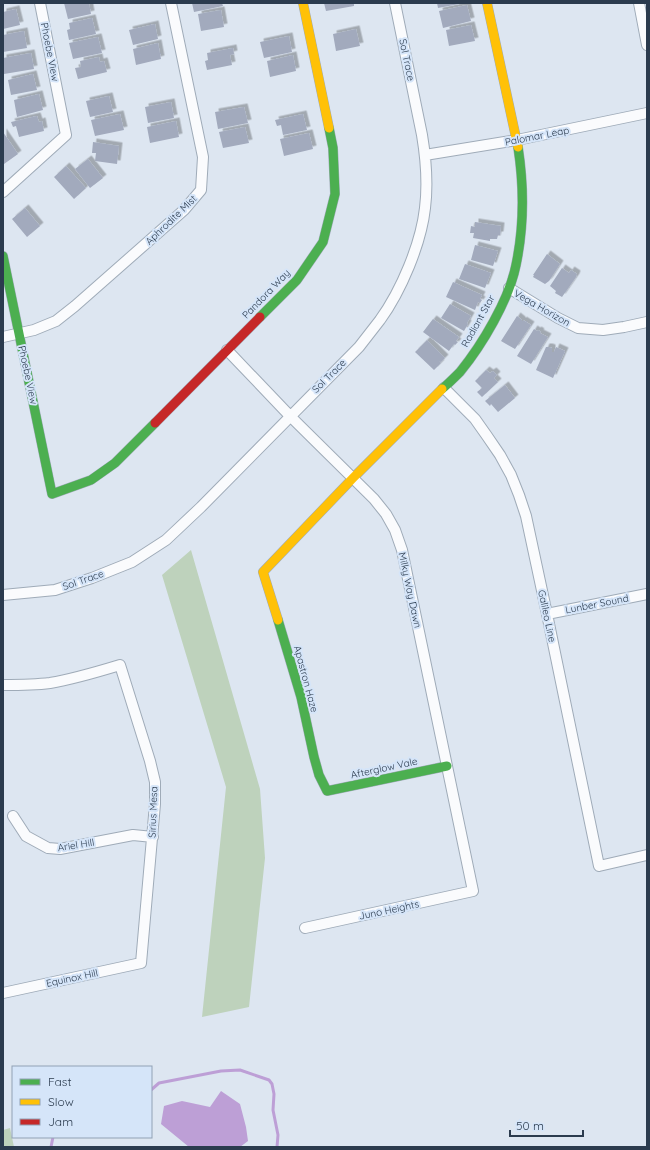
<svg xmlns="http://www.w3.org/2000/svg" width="650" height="1150" font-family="Quicksand,sans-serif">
<defs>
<filter id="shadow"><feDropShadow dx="3.5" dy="-3.5" stdDeviation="0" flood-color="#0004"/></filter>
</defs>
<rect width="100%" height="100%" fill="#dde6f1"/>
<!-- green -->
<path fill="#bed2bc" d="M191 550 260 789 265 858 249 1007 202 1017 226 787 162 575Z
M10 1128 14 1147H3V1130Z"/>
<!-- water -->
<path fill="#bd9fd6" d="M221 1091 240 1104 246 1127 248 1141 240 1147H189L161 1124 164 1106 182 1101 210 1107Z"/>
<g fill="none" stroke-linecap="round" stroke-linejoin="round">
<!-- stream -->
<path stroke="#bd9fd6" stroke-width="3" d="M151 1090 159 1083 221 1071 240 1070 269 1080 272 1084 274 1094 273 1110 278 1135 277 1147
M51 1147 53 1137"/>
</g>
<!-- building -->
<path fill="#a2aabd" filter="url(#shadow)" d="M64 3H89L91 14 68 19Z
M192 3H222L223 6 194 12Z
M324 3H354V6L326 11Z
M437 3H459V4L438 8Z
M467 5 471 21 443 28 439 11Z
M16 9 20 25 3 29V12Z
M221 10 224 27 201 31 198 14Z
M92 18 96 34 69 40 67 30 70 29 69 23Z
M155 24 158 39 133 45 129 30Z
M471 25 475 41 449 46 446 30Z
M356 29 360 46 336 51 333 34Z
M24 31 27 48 3 52V35Z
M289 36 292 52 264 58 260 42Z
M98 37 102 53 73 59 69 43Z
M158 43 161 59 136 65 133 49Z
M233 48 234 54 230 55 232 65 207 70 205 61 208 60 207 53Z
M31 53 34 69 4 74 3 58Z
M293 55 296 71 270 77 267 61Z
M99 57 100 62 104 61 107 72 78 79 75 68 81 67 80 61Z
M33 74 37 90 11 95 8 80Z
M39 94 43 110 17 117 14 100Z
M109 96 113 112 90 117 86 101Z
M171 102 174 118 148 123 145 107Z
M244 107 248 123 218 129 215 112Z
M120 114 124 130 95 136 91 120Z
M303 114 307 130 283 135 281 125 277 126 275 120Z
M37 116 39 122 42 121 44 131 19 137 16 126 13 127 11 122Z
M176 121 179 137 150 143 147 127Z
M245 127 249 143 223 148 219 132Z
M3 132 18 154 4 164 3 162Z
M309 133 313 149 284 156 280 139Z
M93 142 119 146 117 164 95 161 96 153H92Z
M88 159 103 178 90 188 75 169Z
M66 166 86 188 74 199 54 177Z
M25 208 40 226 27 237 12 219Z
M475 222 501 226 500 235H498L497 239H490V241L473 238 474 233H470L471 226 475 227Z
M475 245 498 251 493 266 471 260Z
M547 254 560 264 549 281 545 284 533 277 534 275H533Z
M465 264 491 273 485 288 459 279Z
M562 268 569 273 571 270 577 274 576 277 562 297 555 293 556 291 550 286Z
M453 282 482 295 480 299 482 300 480 303 478 302 475 310 446 297Z
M450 304 471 316 467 323 468 324 464 331 441 318Z
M517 316 522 320V321H523V320L531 325 515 349 501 341Z
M433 319 459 337 456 341 458 342 455 345 454 344 449 351 423 332Z
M534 329 537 331 538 330 541 332 540 333 548 337 531 364 517 356Z
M427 340 445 358 441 362 439 361 441 363 434 370 415 352Z
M546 347H549L552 348V352H554L556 347 565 351 553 378 536 370Z
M486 370 490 373 493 371 497 375 494 378 498 382 482 397 477 392 482 388 475 381Z
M505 385 515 398 498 412 491 404 490 406 485 401Z"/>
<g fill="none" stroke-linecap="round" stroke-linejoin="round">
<defs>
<path id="street" d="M639 3 647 45
M425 155 517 140 647 113
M3 192 66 135 40 3
M509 288 558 318 578 328 603 330 624 327 647 322
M3 337 34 330 56 321 75 306 184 210 201 190 203 157 171 3
M227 350 290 416 374 499 386 514 395 530 402 550 473 891 305 928
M444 388 475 419 487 436 500 455 511 475 519 495 526 516 547 614 599 866 647 855
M3 595 55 590 92 578 132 562 166 540 201 507 359 347C366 338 373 329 380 320 401 291 421 244 425 208 428 184 426 159 422 135L395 3
M547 614 647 594
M3 685C19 685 34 685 50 683 74 679 97 672 120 665L150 761 155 782V804L141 963 3 993
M13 816 26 836 48 848 60 849 133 835 153 837"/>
<path id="fast" d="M3 256 52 494 91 480 115 463 155 423
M260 317 297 280 323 242 335 194 333 148 329 128
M442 389C448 384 454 378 460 372 482 345 509 300 516 265 524 227 524 186 518 147
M278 620 301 697 314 757 319 775 327 791 447 766"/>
<path id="slow" d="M303 3 329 128
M487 3 518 147
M278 620 263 572 353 478 442 389"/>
<path id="jam" d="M155 423 260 317"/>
</defs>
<!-- street casing -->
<use href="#street" stroke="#9fabb8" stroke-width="12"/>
<!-- fast casing -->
<use href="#fast" stroke="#9fabb8" stroke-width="10"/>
<!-- slow casing -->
<use href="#slow" stroke="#9fabb8" stroke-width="10"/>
<!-- jam casing -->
<use href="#jam" stroke="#9fabb8" stroke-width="10"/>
<!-- street -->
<use href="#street" stroke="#fafbfd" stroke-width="10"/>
<!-- fast -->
<use href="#fast" stroke="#4caf50" stroke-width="9"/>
<!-- slow -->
<use href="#slow" stroke="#ffc107" stroke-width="9"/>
<!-- jam -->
<use href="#jam" stroke="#c62828" stroke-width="9"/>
</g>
<g text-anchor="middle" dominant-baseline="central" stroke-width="4" stroke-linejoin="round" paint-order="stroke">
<!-- street labels -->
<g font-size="10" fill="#2b3b4e" stroke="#d5e5f9">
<text transform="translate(50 52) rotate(79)">Phoebe View</text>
<text transform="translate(407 60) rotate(78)">Sol Trace</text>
<text transform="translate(537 136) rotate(-11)">Palomar Leap</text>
<text transform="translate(171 220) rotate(-44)">Aphrodite Mist</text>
<text transform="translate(266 294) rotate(-46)">Pandora Way</text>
<text transform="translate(542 308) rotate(30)">Vega Horizon</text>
<text transform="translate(478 321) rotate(-61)">Radiant Star</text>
<text transform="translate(28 375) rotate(78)">Phoebe View</text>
<text transform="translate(329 376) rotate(-45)">Sol Trace</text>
<text transform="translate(83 580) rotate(-19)">Sol Trace</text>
<text transform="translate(410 590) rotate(78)">Milky Way Dawn</text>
<text transform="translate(597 604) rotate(-11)">Lunber Sound</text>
<text transform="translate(547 616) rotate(78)">Galileo Line</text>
<text transform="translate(306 679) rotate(75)">Apastron Haze</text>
<text transform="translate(384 768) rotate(-12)">Afterglow Vale</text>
<text transform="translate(153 812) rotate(-88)">Sirius Mesa</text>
<text transform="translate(76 845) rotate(-9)">Ariel Hill</text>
<text transform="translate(389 910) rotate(-12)">Juno Heights</text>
<text transform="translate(72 978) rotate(-12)">Equinox Hill</text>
</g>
</g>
<!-- border -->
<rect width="650" height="1150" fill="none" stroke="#2b3b4e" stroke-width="8"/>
<!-- legend -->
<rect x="12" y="1066" width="140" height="72" fill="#d5e5f9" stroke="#91a1b5"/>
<rect x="20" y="1079" width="20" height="6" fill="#4caf50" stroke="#91a1b5"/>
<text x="48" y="1086" font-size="12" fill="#2b3b4e">Fast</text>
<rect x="20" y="1099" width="20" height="6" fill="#ffc107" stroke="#91a1b5"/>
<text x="48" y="1106" font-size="12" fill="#2b3b4e">Slow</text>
<rect x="20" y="1119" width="20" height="6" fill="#c62828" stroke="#91a1b5"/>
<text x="48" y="1126" font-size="12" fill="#2b3b4e">Jam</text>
<!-- scale -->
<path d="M510 1130v6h73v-6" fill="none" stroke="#2b3b4e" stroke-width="2"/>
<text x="516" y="1130" font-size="12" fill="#2b3b4e" stroke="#d5e5f9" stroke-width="3" paint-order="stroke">50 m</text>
</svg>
